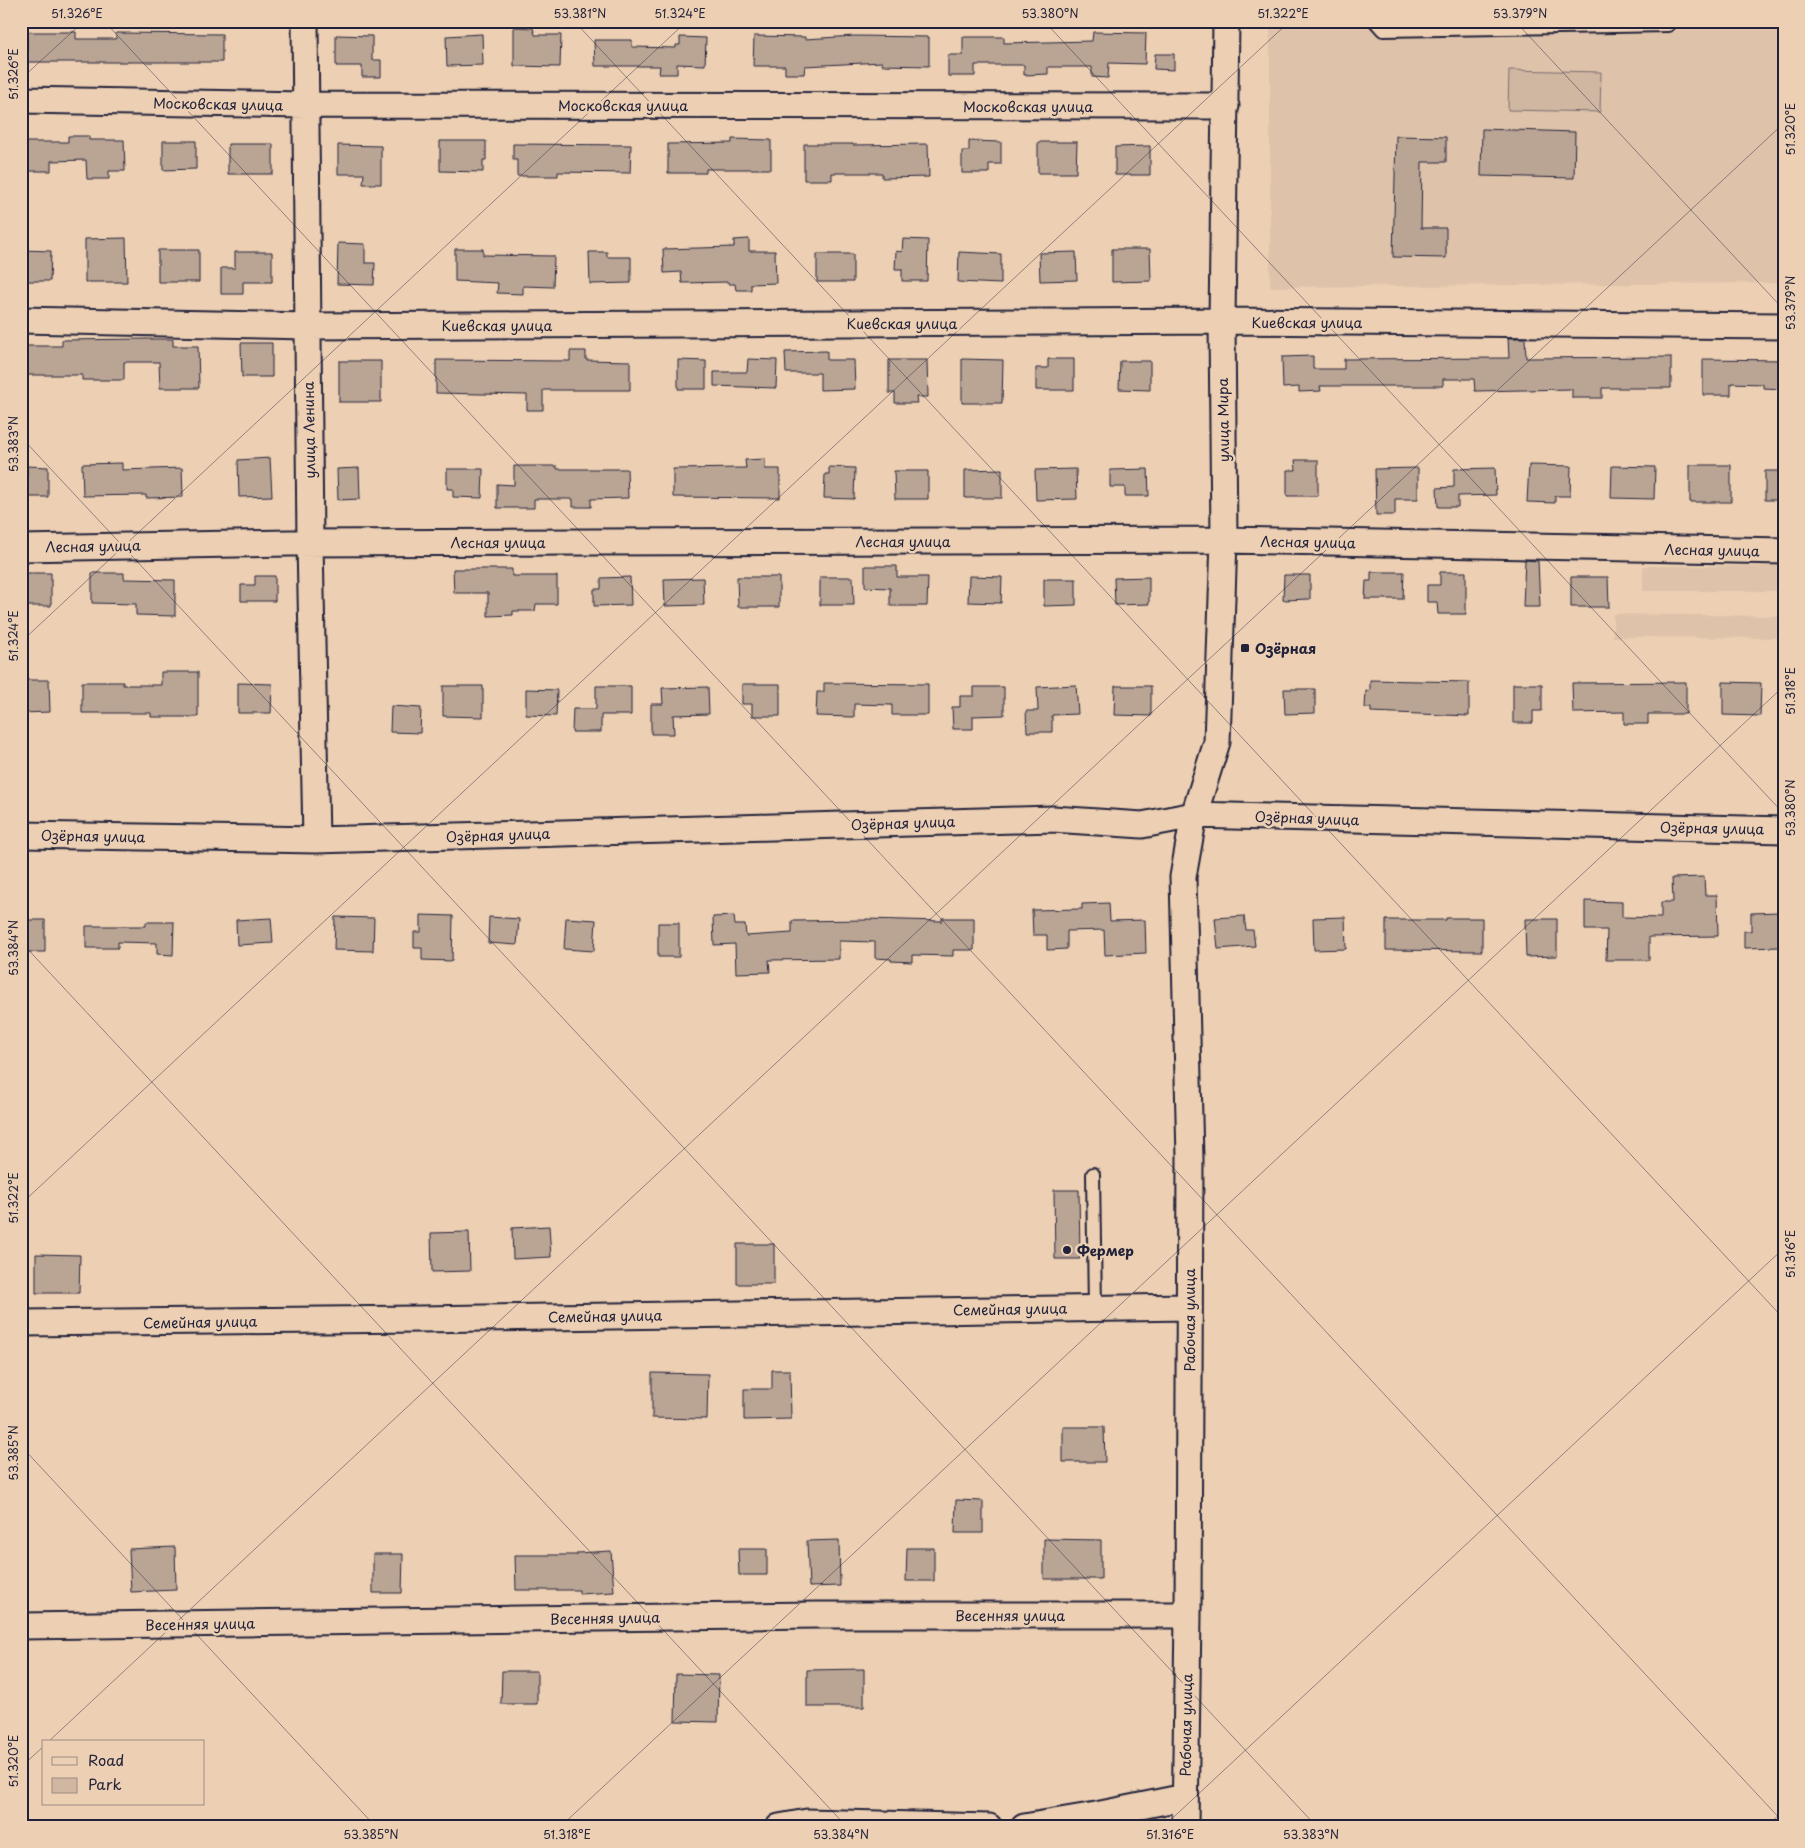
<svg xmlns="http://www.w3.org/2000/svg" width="1805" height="1848" font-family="'Playpen Sans',sans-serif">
<rect width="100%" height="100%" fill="#edd0b3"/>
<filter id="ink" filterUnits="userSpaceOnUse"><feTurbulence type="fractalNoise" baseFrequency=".02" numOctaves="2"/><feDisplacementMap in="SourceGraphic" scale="10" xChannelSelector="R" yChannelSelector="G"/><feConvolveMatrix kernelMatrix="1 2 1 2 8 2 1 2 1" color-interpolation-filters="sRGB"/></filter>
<g filter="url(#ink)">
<!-- built -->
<path fill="#dec3aa" d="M1270 21H1784V283L1270 287Z
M1643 566H1784V591H1643Z
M1613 614 1784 616V638L1613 637Z"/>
<!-- green -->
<path fill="#d0b7a2" stroke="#796c6e" d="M1509 70 1601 72 1600 112 1508 110Z"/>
<!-- building -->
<path fill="#baa595" stroke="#22223b" d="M514 27 533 28 535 35H561L560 67 514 66Z
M27 32H76V39H116V33L222 34V62H27Z
M1093 32 1146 33 1145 64 1109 63 1108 78 1092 77V67H1048V74L1024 75V65H975V76H948V55H963V37H1004V43L1092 41Z
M482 34 483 65 447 66 446 36Z
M336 35 372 36V60H381V77H362V66H336Z
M754 36 805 37V39L855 36 929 37V66L882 65V62L805 66 804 74H785V66H753Z
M680 37 706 38 705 65 677 64V74H659L660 66H595L594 40H632V47L676 48V45H680Z
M1155 54H1174V70L1154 69Z
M1482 129 1575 132 1574 178 1481 176Z
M68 136H89V140H124L125 171H109V179H87L86 160 51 161V171H21V142H68Z
M1396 136 1446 137V162H1422L1421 228H1446V258L1393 257Z
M732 139 771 140V169H706V173H668V144L732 143Z
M163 141H196V169L163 170Z
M440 141H486V160H483V172L440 171Z
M969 141 1001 142V164H989V173H962V151H969Z
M1038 142H1077L1076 173H1038Z
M228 144H273V174H228Z
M513 144 631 145 630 173 558 172V176H517V160H513Z
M804 144H853V145L928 144 929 177 882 178V173H832V180H804Z
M338 145 381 146V184H363L364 174H338Z
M1150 146V175H1115V147Z
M126 238 127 282H85V239Z
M749 239V251H775L776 283 751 284V290H736L735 284H729L728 282 682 283 681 272 664 273 663 249 734 247V240Z
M903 239 928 240 927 281H902V269H895L896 251 902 252Z
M338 243 365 244V263H375L374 285 337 284Z
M455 249H483V255L554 256 553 287 523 286V294L497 293 498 283 455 281Z
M1112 249H1150L1151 281 1112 282Z
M21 250 51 251 50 281H21Z
M158 250H199V282H158Z
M235 252H272V282H243V294H221V268H235Z
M589 252H607V257H631V283L590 284Z
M959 252 1001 254V284L958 282Z
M1076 252 1077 280 1040 281 1039 253Z
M817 254H853V282H817Z
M1508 338H1525L1526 358 1671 357V388H1602V398H1572V389L1475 391 1474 379H1443V386H1320L1321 391 1299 392V387L1283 388 1282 357 1313 356V369H1344V359L1509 358Z
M145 339H173V346H198L199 388H160L159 362H124V380H82V375H21V346H62V340Z
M241 343H272V377H242Z
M570 351H586V360L630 361V390H543V410H527V395L436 393V360L570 361Z
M827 351V360H854L855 389 820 390V373H786L785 352Z
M748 359 777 360 776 388 714 386V372H747Z
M962 359 1003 360 1002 403H962Z
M1048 359H1074V390H1036V368H1048Z
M1703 359 1784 360V389L1763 388V384L1731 383V395H1703Z
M678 360 706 361V389H678Z
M889 360H927L928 397H916L917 403H895V393H889Z
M339 361H381V402H339Z
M1120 361H1150V390L1119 389Z
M270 458 272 496 239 497 238 460Z
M765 459V469H780V498L673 497V469L746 468 745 460Z
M1295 460H1318V496H1287V470H1296Z
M122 463V470L182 468 183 497 146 498V495L83 496 82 464Z
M1529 465 1571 466 1570 496H1555V503L1527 502Z
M1690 465H1731V502H1690Z
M27 466 48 467V497H27Z
M514 466H557V469H627L628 498 591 499V507H573V499H534V508H497V484L514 485Z
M1612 466 1655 467 1654 499 1611 498Z
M829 467 855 468 854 499 824 498 825 474H829Z
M359 468 360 499 338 500 337 469Z
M1418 468V499H1395V515H1376L1375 469Z
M1495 468 1496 495 1458 496V507H1438L1437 488 1454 487V469Z
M447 469H483L482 498 453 497V489H447Z
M1002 469V498H965V470Z
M1076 469 1077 499 1036 500 1035 470Z
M1148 469 1149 496H1125V487H1110V470Z
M894 471H928V499H895Z
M1765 471H1784V500H1765Z
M1525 560 1538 561 1540 607H1523Z
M865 566H897V577H928L927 606H890V588L865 587Z
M453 569H512V576H557V604H536L535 611H513V615L488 616V593H454Z
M1371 572H1404L1403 599H1365L1366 581H1371Z
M1440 572H1466V614H1438L1437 602H1427V585H1440Z
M21 573H51V606H21Z
M92 573H124V579L175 580V616L136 615V604L92 603Z
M1284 575H1310V599L1283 600Z
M255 576H275V601H241V585H255Z
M969 576 1002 577 1001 603 968 602Z
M630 577 631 605 594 606V589H601V578Z
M737 577H779V607H738Z
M820 577H853L854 605H820Z
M1149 577V604L1115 605 1114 578Z
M1571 577H1608L1609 607H1571Z
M703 578 704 605 665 606 664 579Z
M1044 579H1076V605L1044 606Z
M161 672H198V717H151V713H82V682H123V685H161Z
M21 680H49L50 712 21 713Z
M1370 680 1469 682V716L1371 712V708H1365L1366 691H1370Z
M1686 682V714H1648V724H1624V712L1573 713 1572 683Z
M1723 682 1761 683 1760 716 1723 715Z
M238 683 272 684 271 713H238Z
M824 683 928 684V715H892V705L854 704V717L816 716 817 692H824Z
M742 684H780V716H752V704H742Z
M1513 684H1542V711H1533V723H1513Z
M1076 685 1078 714 1052 715V732H1027L1026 711H1038L1037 687Z
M443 686H483V717L443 716Z
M596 686H631V715H601V732H572L573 709H596Z
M1115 686H1151V716L1114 715Z
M708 687 709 714 673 715 674 734H651V704H663L662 688Z
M974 687H1004V715L973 716V729H953L952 707H960V696H974Z
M526 689 557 690 556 716 526 715Z
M1284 689H1315V713L1285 714Z
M391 706 421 708 420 733 390 732Z
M1704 877 1705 895H1717L1718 936 1649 937V960H1606L1607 930H1585V901L1622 902V917L1661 918V902H1673L1672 878Z
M1109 903 1110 921 1145 920 1146 953 1105 955 1104 930 1067 931V949L1047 950V935H1033L1032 910 1082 909V904Z
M1779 912 1780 947 1744 948V931H1751V913Z
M421 915 453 916 452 961 422 960V948H414V932H421Z
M734 916 735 925H745L746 936 792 933V921L866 920V919L942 921V918H974V950H953V956L912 955V962L891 961V959L875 958V942L839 941V959L769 960 770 972 736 973 735 944 714 945 713 917Z
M1244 916 1246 930H1253L1255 946 1218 949 1215 918Z
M335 917 374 918 373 951 334 950Z
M489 917 519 919 517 945 488 943Z
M1345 917 1346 949 1314 950 1313 918Z
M271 918 273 943 237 945 236 920Z
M566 918 596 920 594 951 564 949Z
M1446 918H1482V951L1386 950V920H1446Z
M1525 919H1557V956L1526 957Z
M21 920H45V952H21Z
M146 922H174L173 955 157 954V943L118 942V948H86V926H146Z
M658 923H679V957H658Z
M1054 1190H1079L1080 1259H1055Z
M549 1226 551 1257 513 1259 512 1228Z
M469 1232 470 1271 432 1272 431 1233Z
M737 1244H774V1284H737Z
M36 1254 80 1255 79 1293H36Z
M772 1370H790L791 1419 744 1420V1389H772Z
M652 1373 708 1374 707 1419 652 1418Z
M1063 1427H1104L1105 1462H1063Z
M956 1500 983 1501V1533H955Z
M1044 1539 1101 1540V1579H1044Z
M839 1540 840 1586 809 1587 807 1541Z
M175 1547 176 1590 131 1592 129 1549Z
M907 1548H934V1581H906Z
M738 1549H767V1575H739Z
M611 1551 614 1592 579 1594V1590H516L515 1555H577V1553Z
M373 1554H403L402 1593H373Z
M864 1669V1707H807V1670Z
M502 1671H537V1704H501Z
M676 1674 719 1675 718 1722 675 1721Z"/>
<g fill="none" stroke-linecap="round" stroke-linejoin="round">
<defs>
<path id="service" d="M1375 21 1383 30 1668 25
M1093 1174 1095 1308"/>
<path id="minor" d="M305 21 310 543 316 840
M21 100 305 105 1226 106
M21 320 308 326 1222 321 1784 326
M21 548 290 543 1224 540 1784 551
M21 835 316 840 1053 819 1142 825 1194 815 1784 830
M21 1323 420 1319 1189 1307
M21 1626 818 1615H1188
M779 1827 807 1822 989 1827
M1024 1827 1096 1815 1185 1797
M1185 1827 1188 1615 1190 1158 1183 877 1194 815 1217 742 1224 540 1222 321 1226 21"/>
</defs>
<!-- service casing -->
<use href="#service" stroke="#22223b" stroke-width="16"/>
<!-- minor casing -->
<use href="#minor" stroke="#22223b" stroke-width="29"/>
<!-- service -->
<use href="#service" stroke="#edd0b3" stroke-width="12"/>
<!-- minor -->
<use href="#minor" stroke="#edd0b3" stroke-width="25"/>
</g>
</g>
<!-- ticks -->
<path fill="none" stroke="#22223b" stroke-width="1" stroke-opacity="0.45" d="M104 21 1784 1823M574 21 1784 1319M1044 21 1784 814M1515 21 1784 310M21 79 84 21M21 437 1317 1827M21 642 687 21M21 942 847 1827M21 1204 1290 21M21 1446 376 1827M48 1742 1784 123M21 1767 44 1746M560 1827 1784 686M1163 1827 1784 1248M1766 1827 1784 1810"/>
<!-- markers -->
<g fill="#22223b" stroke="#edd0b3" stroke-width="2">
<rect x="1240" y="643" width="10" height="10" rx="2.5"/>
<circle cx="1067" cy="1250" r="5"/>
</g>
<g text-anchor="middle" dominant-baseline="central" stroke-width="5" stroke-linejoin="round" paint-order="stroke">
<!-- street labels -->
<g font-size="14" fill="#22223b" stroke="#edd0b3">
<text transform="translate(218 104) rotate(1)">Московская улица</text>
<text x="623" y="105">Московская улица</text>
<text x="1028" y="106">Московская улица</text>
<text x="1307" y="322">Киевская улица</text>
<text x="902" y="323">Киевская улица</text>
<text x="497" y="325">Киевская улица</text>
<text transform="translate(1223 420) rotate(-91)">улица Мира</text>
<text transform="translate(309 430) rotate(-91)">улица Ленина</text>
<text x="903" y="541">Лесная улица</text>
<text x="498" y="542">Лесная улица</text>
<text transform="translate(1308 542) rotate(1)">Лесная улица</text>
<text transform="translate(93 546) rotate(-1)">Лесная улица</text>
<text transform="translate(1712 550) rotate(1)">Лесная улица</text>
<text transform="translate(1307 818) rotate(2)">Озёрная улица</text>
<text transform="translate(903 823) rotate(-2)">Озёрная улица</text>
<text transform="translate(1712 828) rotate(1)">Озёрная улица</text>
<text transform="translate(498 835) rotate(-2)">Озёрная улица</text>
<text transform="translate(93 836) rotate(1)">Озёрная улица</text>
<text transform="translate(1010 1309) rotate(-1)">Семейная улица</text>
<text transform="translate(605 1316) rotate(-1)">Семейная улица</text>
<text transform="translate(1189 1320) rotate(-90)">Рабочая улица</text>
<text transform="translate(200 1322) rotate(-1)">Семейная улица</text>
<text x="1010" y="1615">Весенняя улица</text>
<text transform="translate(605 1618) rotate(-1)">Весенняя улица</text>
<text transform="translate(200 1624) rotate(-1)">Весенняя улица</text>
<text transform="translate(1186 1725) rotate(-89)">Рабочая улица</text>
</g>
<!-- poi labels -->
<g font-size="14" font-weight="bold" fill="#22223b" stroke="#edd0b3" text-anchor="start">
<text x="1255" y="648">Озёрная</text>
<text x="1077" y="1250">Фермер</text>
</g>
</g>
<!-- margin -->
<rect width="1805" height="1848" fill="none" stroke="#edd0b3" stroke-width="55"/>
<!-- legend -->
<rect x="42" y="1740" width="162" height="65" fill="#edd0b3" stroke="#9c8a83"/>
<rect x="52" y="1757" width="25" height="8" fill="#edd0b3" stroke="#9c8a83"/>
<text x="88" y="1766" font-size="15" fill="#22223b">Road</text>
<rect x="52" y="1778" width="25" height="15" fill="#d0b7a2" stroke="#9c8a83"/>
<text x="88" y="1790" font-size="15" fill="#22223b">Park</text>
<rect x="28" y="28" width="1750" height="1792" fill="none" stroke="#22223b" stroke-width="2"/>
<g font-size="12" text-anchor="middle" fill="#22223b">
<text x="77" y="18">51.326°E</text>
<text x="580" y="18">53.381°N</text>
<text x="680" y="18">51.324°E</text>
<text x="1050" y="18">53.380°N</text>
<text x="1283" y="18">51.322°E</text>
<text x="1520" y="18">53.379°N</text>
<text transform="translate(14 74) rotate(-90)" y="4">51.326°E</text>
<text transform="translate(1791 129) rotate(-90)" y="4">51.320°E</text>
<text transform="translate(1791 303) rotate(-90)" y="4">53.379°N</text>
<text transform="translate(14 444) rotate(-90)" y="4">53.383°N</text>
<text transform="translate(14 636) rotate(-90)" y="4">51.324°E</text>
<text transform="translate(1791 691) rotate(-90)" y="4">51.318°E</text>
<text transform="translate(1791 808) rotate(-90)" y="4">53.380°N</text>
<text transform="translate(14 948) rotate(-90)" y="4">53.384°N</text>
<text transform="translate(14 1198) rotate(-90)" y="4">51.322°E</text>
<text transform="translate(1791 1254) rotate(-90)" y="4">51.316°E</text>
<text transform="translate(14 1453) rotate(-90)" y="4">53.385°N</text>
<text transform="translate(14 1761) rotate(-90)" y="4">51.320°E</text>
<text x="371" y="1839">53.385°N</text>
<text x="567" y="1839">51.318°E</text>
<text x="841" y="1839">53.384°N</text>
<text x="1170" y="1839">51.316°E</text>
<text x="1311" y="1839">53.383°N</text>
</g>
</svg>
